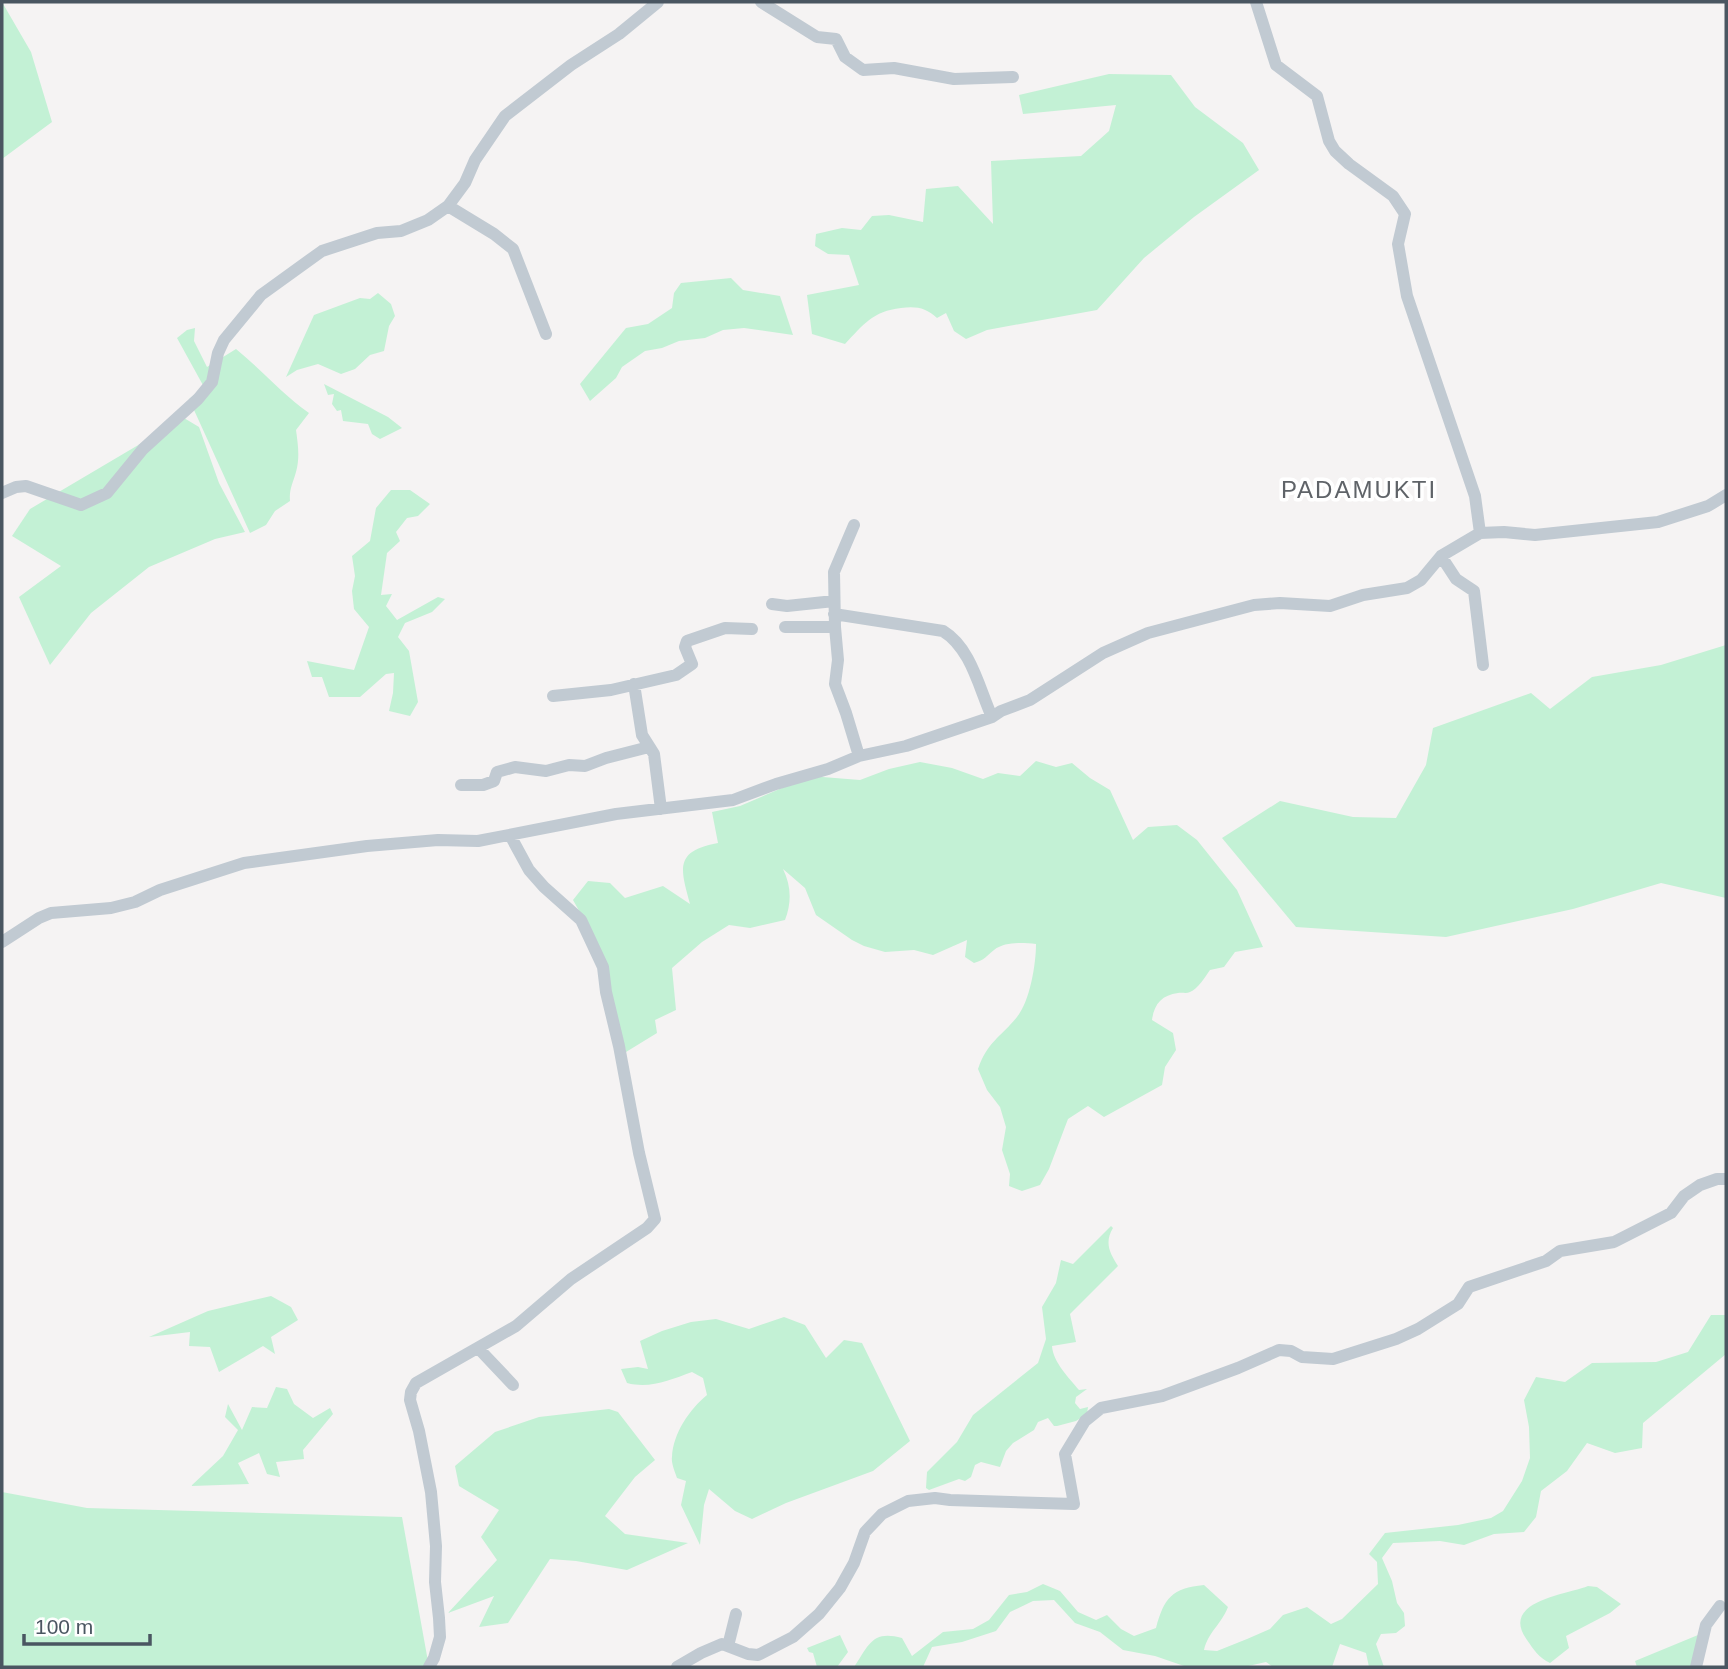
<svg xmlns="http://www.w3.org/2000/svg" width="1728" height="1669" font-family="Arial,sans-serif">
<rect width="100%" height="100%" fill="#f5f3f3"/>
<!-- green -->
<path fill="#c3f1d5" d="M2 2 31 52 52 122 2 159Z
M1109 74 1171 75 1195 107 1243 143 1259 170 1194 217 1144 258 1097 310 987 330 966 339 954 331 946 313 937 318C926 308 917 306 901 308 873 311 863 325 845 344L812 334 807 295 859 285 849 255 828 254 815 246 816 234 842 228 861 230 872 216 889 215 923 222 926 189 958 186 993 224 991 161 1081 156 1109 131 1116 105 1023 114 1019 95Z
M731 278 743 290 780 296 793 335 744 328 723 330 705 338 679 341 662 348 645 351 622 367 616 378 590 401 580 384 626 328 648 324 672 308 674 293 681 283Z
M378 293 391 304 395 316 389 326 384 351 370 355 355 369 341 374 318 364 297 370 286 377 314 315 360 298 370 299Z
M195 328 194 341 207 367 236 349C262 370 282 394 309 413L296 430C298 445 300 457 296 472 293 483 289 489 290 501L275 511 266 525 250 533 189 399 204 387 177 338 187 330Z
M324 384 388 417 402 428 380 439 372 434 368 424 343 421 341 410 337 411 332 404 334 394 328 395Z
M184 418 199 427 219 483 245 532 215 539 149 567 91 613 50 665 19 597 61 566 12 536 30 509Z
M391 490H410L430 504 418 516 407 518 396 532 400 541 387 553 381 595 392 594 386 606 397 620 438 597 445 599 432 612 405 623 398 637 409 651 418 702 410 716 389 711 393 693 394 673 386 674 360 697H329L322 677H312L307 661 354 670 369 627 354 609 352 591 355 576 352 556 370 541 376 508Z
M1726 645V898L1661 883 1573 909 1446 937 1296 927 1222 838 1280 801 1353 817 1396 818 1426 765 1433 728 1531 693 1550 709 1592 677 1661 665Z
M1036 761 1056 767 1072 763 1090 778 1110 790 1133 840 1148 827 1177 825 1197 840 1237 890 1263 947 1235 952 1224 967 1210 970C1205 977 1198 989 1190 992 1186 994 1182 992 1178 993 1162 995 1154 1004 1152 1020L1173 1033 1176 1050 1165 1067 1162 1085 1104 1117 1088 1106 1068 1119 1049 1169 1040 1185 1022 1191 1009 1186 1010 1174 1002 1150 1006 1127 1000 1107 987 1090 978 1069C988 1041 1000 1038 1017 1017 1030 1001 1036 964 1036 944 1023 943 1006 941 994 950 986 956 985 960 974 963L965 957 967 940 933 955 914 950 885 952 864 946 852 940 816 915 805 888 783 869C791 885 792 902 785 920L750 928 729 925 702 942 672 968 676 1010 655 1020 657 1033 626 1052 600 948 573 900 588 881 610 883 625 898 663 886 690 904C681 870 673 851 718 843L712 812 740 806 810 776 860 780 889 769 920 762 952 768 983 779 998 773 1020 776Z
M1111 1226 1113 1228C1104 1243 1110 1253 1118 1266L1070 1314 1076 1342 1052 1346C1053 1362 1069 1378 1079 1390L1087 1389 1076 1397 1075 1403 1080 1409 1088 1407 1087 1414 1076 1421 1057 1426H1054L1048 1418 1038 1422 1034 1430 1013 1443 1006 1451 1000 1467 981 1462 975 1465 971 1477 965 1481 959 1479 929 1490 926 1488 927 1472 957 1442 973 1415 1038 1363 1046 1339 1042 1307 1056 1283 1061 1260 1073 1264Z
M271 1296 291 1307 298 1320 271 1337 275 1354 263 1346 219 1372 210 1347 189 1346 190 1332 149 1337 208 1311Z
M1711 1315H1726V1354L1643 1423 1642 1448 1615 1453 1587 1443 1567 1471 1541 1491 1536 1517 1524 1532 1494 1534 1464 1545 1440 1541 1393 1543 1382 1558 1392 1581 1397 1603 1404 1613 1405 1626 1396 1633 1381 1634 1376 1644 1384 1667H1369L1366 1653 1340 1644 1332 1667H1273L1266 1662 1244 1667H1187L1155 1656 1123 1650 1100 1632 1075 1623 1054 1600 1033 1601 1010 1612 996 1631 962 1642 932 1647 923 1667H854C869 1645 872 1630 902 1638L912 1656 943 1632 973 1629 989 1620 1009 1595 1027 1592 1043 1584 1060 1591 1078 1612 1096 1620 1107 1615 1121 1629 1134 1636 1156 1628C1164 1598 1172 1588 1204 1585L1228 1607C1221 1625 1208 1632 1204 1650L1217 1651 1247 1639 1270 1629 1283 1615 1307 1607 1331 1624 1342 1619 1378 1584 1377 1562 1369 1554 1385 1533 1458 1525 1491 1518 1503 1511 1522 1481 1530 1458 1529 1427 1524 1400 1536 1377 1565 1382 1592 1363 1656 1362 1688 1352Z
M784 1317 805 1325 826 1358 844 1340 862 1343 910 1441 873 1471 786 1503 752 1519 735 1511 709 1489 704 1505 700 1545 681 1505 686 1481 677 1478C675 1472 671 1463 672 1457 673 1433 690 1409 707 1395L703 1378 692 1372C670 1380 650 1389 627 1383L621 1369 638 1367 648 1369 640 1341 662 1331 691 1322 716 1319 749 1329Z
M276 1387 287 1389 294 1404 313 1418 330 1408 333 1414 303 1450 304 1459 276 1462 280 1477 267 1474 259 1453 238 1463 249 1484 191 1486 223 1456 238 1430 225 1417 228 1404 242 1430 252 1407 267 1408Z
M609 1409 618 1412 655 1460 635 1477 605 1516 625 1534 688 1543 627 1570 576 1561 550 1559 508 1623 479 1627 494 1596 448 1613 497 1560 481 1537 499 1510 459 1486 455 1466 495 1432 539 1417Z
M2 1492 87 1508 402 1517 429 1667H2Z
M1588 1586 1597 1587 1621 1604 1610 1613 1566 1636 1569 1648 1550 1663C1538 1657 1534 1650 1527 1640 1499 1601 1566 1595 1588 1586Z
M840 1635 848 1652 837 1667H817L813 1653 809 1652 807 1648Z
M1698 1635 1693 1667H1637L1635 1661Z"/>
<g fill="none" stroke-linecap="round" stroke-linejoin="round">
<!-- minor -->
<path stroke="#c1cad2" stroke-width="12" d="M761 2 817 37 836 39 845 57 863 70 894 68 954 79 1013 77
M1256 2 1276 65 1317 96 1329 141 1335 151 1349 164 1393 196 1405 214 1398 244 1407 296 1475 496 1480 533
M448 206 494 234 513 249 546 334
M2 493 16 487 26 486 81 505 107 493 143 449 198 399 212 382 218 353 224 340 261 295 322 251 377 233 401 231 428 220 448 206 465 183 475 160 505 116 571 65 619 34 658 2
M854 525 834 572 835 627 838 660 835 684 846 713 859 756
M1441 556 1456 579 1474 591 1483 665
M772 604 787 606 834 601
M834 614 943 631C971 648 979 688 992 717
M785 627H835
M634 684 642 735 654 754 661 809
M553 696 611 690 676 675 692 664 685 647 687 641 725 628 752 629
M461 785H483L494 781 497 772 515 767 546 771 569 765 585 766 606 758 649 747
M2 942 39 918 51 913 111 908 135 902 160 890 244 863 367 846 438 840 478 841 616 814 733 800 776 784 828 769 859 756 906 746 992 717 1001 711 1030 700 1103 653 1148 633 1254 605 1280 603 1330 606 1363 595 1407 588 1421 580 1441 556 1480 533 1504 532 1535 535 1658 522 1708 506 1726 495
M479 1349 513 1385
M728 1646 736 1614
M429 1667 434 1658 440 1637 439 1618 435 1582 436 1546 431 1492 419 1431 410 1400 411 1392 416 1383 516 1326 571 1279 647 1228 655 1219 639 1153 619 1046 606 992 603 967 581 920 544 887 529 870 510 835
M677 1667 701 1653 722 1644 748 1654 758 1655 793 1637 819 1614 840 1588 854 1563 865 1532 882 1514 908 1501 935 1498 950 1500 1074 1504 1065 1454 1085 1421 1101 1408 1162 1396 1238 1368 1279 1350 1291 1351 1302 1357 1333 1359 1396 1339 1418 1329 1458 1304 1469 1287 1546 1261 1560 1251 1614 1242 1671 1213 1684 1196 1700 1185 1717 1179H1726
M1696 1667 1706 1625 1720 1606"/>
</g>
<g text-anchor="middle" dominant-baseline="central" stroke-width="7" stroke-linejoin="round" paint-order="stroke">
<!-- quarter labels -->
<g font-size="24" letter-spacing="2" fill="#5f6368" stroke="#fff">
<text x="1359" y="489">PADAMUKTI</text>
</g>
</g>
<!-- border -->
<rect width="1728" height="1669" fill="none" stroke="#4a5661" stroke-width="7"/>
<!-- scale -->
<path d="M24 1634v10h126v-10" fill="none" stroke="#4a5661" stroke-width="3.5"/>
<text x="35" y="1634" font-size="21" fill="#4a5661" stroke="#ffffff" stroke-width="5" paint-order="stroke">100 m</text>
</svg>
